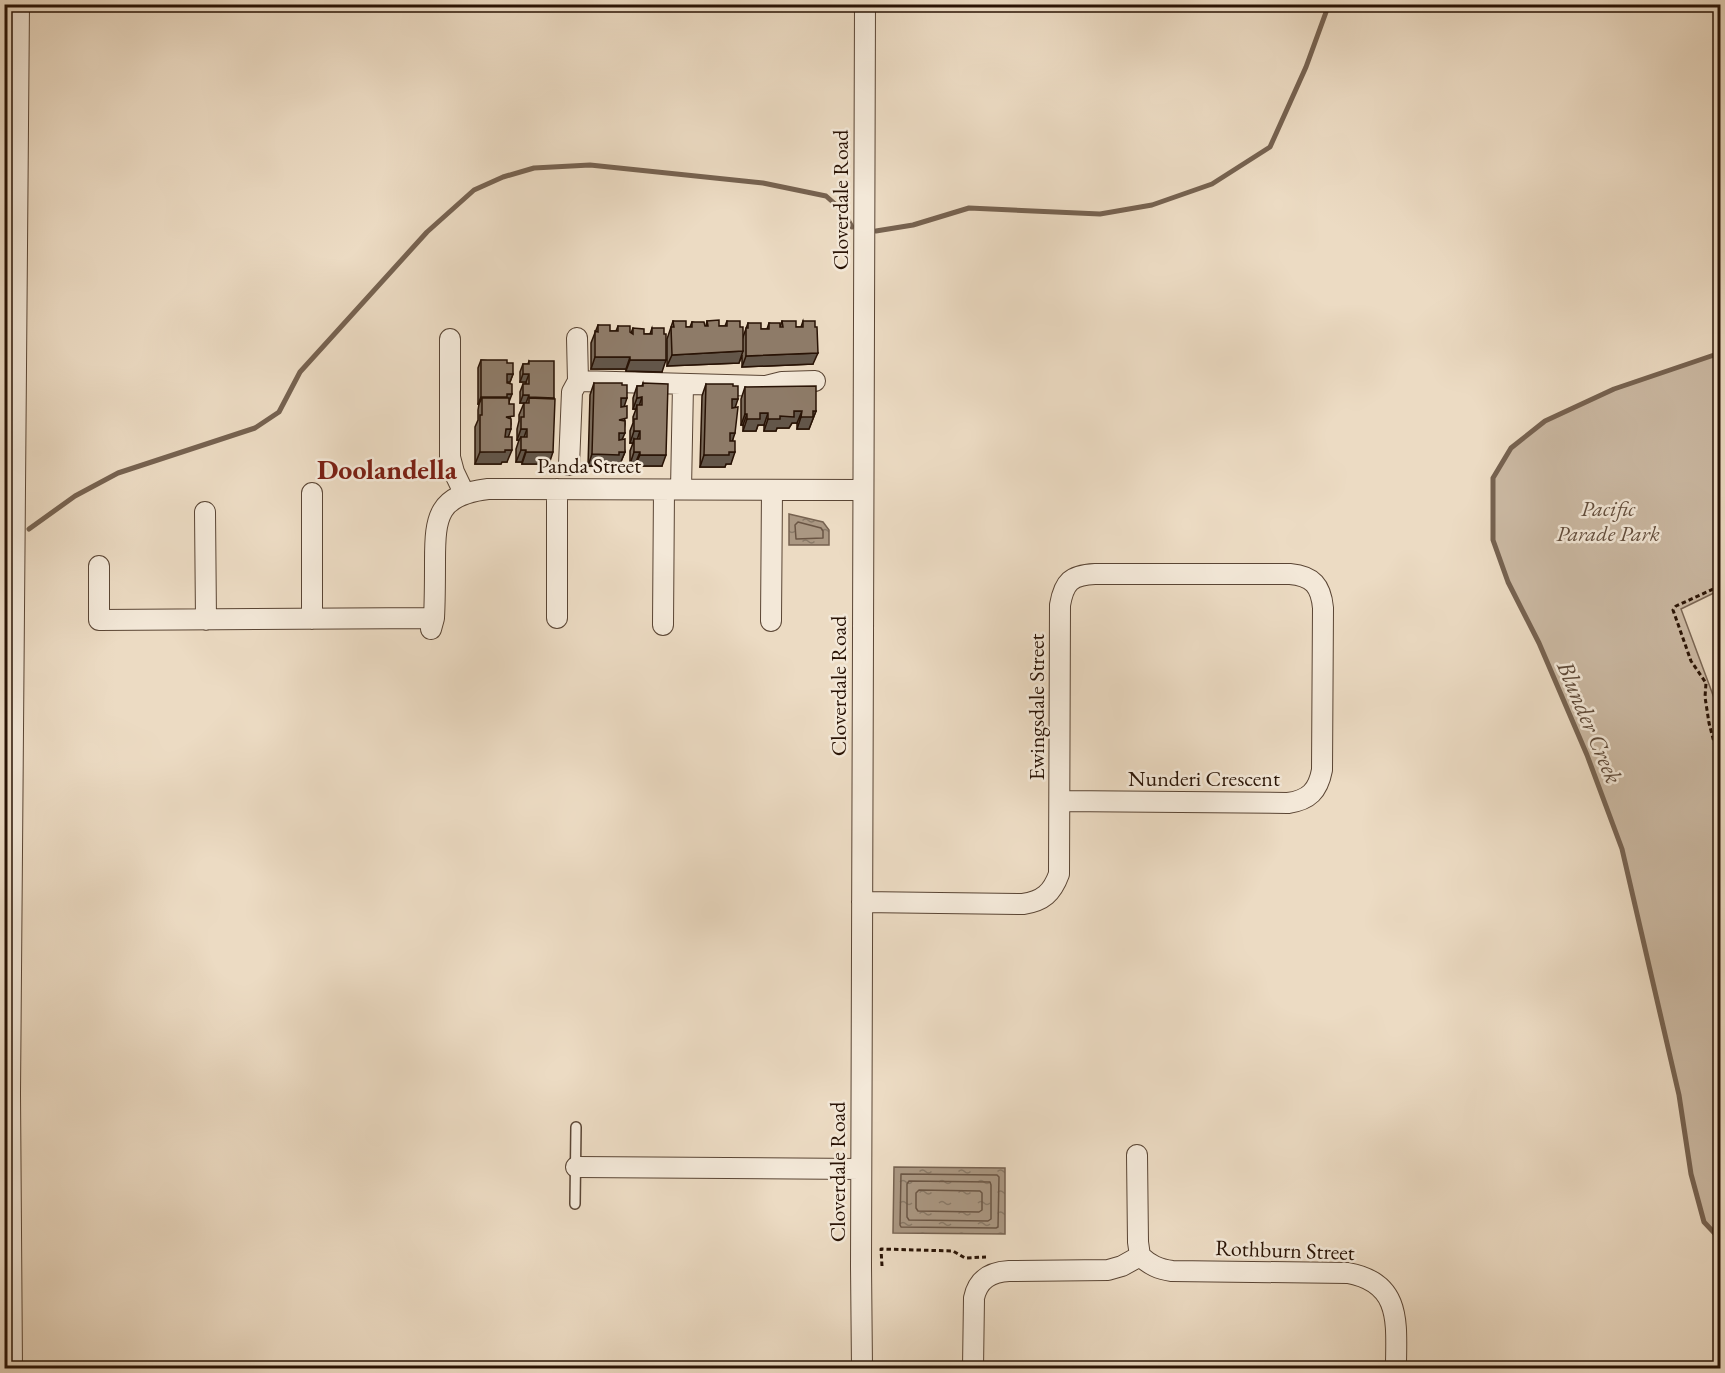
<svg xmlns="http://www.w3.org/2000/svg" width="1725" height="1373" font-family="'EB Garamond',serif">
<defs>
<pattern id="water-ripples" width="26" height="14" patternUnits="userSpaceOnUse" patternTransform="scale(1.5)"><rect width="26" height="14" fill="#aa9782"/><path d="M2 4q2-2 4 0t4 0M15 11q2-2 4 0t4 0" fill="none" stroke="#8a7a68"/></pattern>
</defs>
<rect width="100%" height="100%" fill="#ecdbc3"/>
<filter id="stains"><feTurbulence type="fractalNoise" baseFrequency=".00333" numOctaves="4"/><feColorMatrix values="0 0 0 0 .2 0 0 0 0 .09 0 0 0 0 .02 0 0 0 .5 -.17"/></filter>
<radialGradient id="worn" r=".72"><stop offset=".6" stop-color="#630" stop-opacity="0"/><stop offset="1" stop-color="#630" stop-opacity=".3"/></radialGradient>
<!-- park -->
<path fill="#cbb9a3" stroke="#7a6654" stroke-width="1.5" d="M1720 353V590L1681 609 1720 714V1239L1704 1222 1691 1174 1679 1095 1622 849 1587 755 1539 643 1508 582 1493 540V478L1511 448 1545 421 1614 389Z"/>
<!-- water -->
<path fill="url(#water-ripples)" stroke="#766250" stroke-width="1.5" d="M789 514 823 522 829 530V545H789Z
M894 1167 1005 1168V1234L893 1233Z"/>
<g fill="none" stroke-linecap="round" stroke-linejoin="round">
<!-- shore -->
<path stroke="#6a5544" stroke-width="1.5" d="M798 522 821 528 823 531V538L796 539 795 525Z
M901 1174 997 1175 999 1177 998 1227 996 1228 901 1227 900 1225Z
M909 1181 990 1182 991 1185V1219L988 1221 909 1220 907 1217V1184Z
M919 1190 980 1191 982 1193V1210L979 1212 918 1211 916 1208V1193Z"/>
<!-- stream -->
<path stroke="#766250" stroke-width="5" d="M876 231 913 225 969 208 1100 214 1152 205 1212 184 1270 147 1306 67 1329 4
M1720 353 1614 389 1545 421 1511 448 1493 478V540L1508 582 1539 643 1587 755 1622 849 1679 1095 1691 1174 1704 1222 1720 1239
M29 529 75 496 118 473 255 428 279 412 300 372 427 232 474 190 503 177 534 168 590 165 763 183 826 196 843 211 852 227"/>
<defs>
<path id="lane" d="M575 1204 576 1127"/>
<path id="street" d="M450 339V457L454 472 464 493
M578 381 766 386 782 382 815 381
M569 465 572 392 578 381 577 338
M557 489V618
M681 489 683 385
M312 493V619
M205 512 206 620
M99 566V620L434 618
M771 621 772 490
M663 625 664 490
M431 629 434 618C435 599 435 580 435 561 435 516 438 495 488 489L863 490
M862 902 1023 904C1043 901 1052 893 1059 874L1060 605C1064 582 1071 575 1095 574H1290C1313 576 1321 586 1323 608L1322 770C1318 791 1309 800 1288 803L1060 801
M1137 1155 1138 1242 1140 1256
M576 1167 861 1169
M1140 1256C1150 1265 1158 1269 1172 1271L1348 1273C1403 1283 1396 1325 1396 1368
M12 1368 10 1094 19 4
M862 1368 861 1266 865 4
M973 1368 974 1298C978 1279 991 1272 1009 1271L1108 1270 1122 1266 1140 1256"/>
</defs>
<!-- lane casing -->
<use href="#lane" stroke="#5a4534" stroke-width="12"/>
<!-- street casing -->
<use href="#street" stroke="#5a4534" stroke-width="22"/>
<!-- path -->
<path stroke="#291305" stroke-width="3" stroke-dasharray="4.5 3" stroke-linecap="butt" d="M1720 586 1676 606 1673 610 1691 661 1706 683 1705 697 1709 723 1720 765
M882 1266 881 1249 953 1251 965 1258 986 1257"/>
<!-- lane -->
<use href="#lane" stroke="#f3e8d8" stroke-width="9"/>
<!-- street -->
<use href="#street" stroke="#f3e8d8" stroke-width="20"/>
</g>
<!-- wall -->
<path fill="#7a6a59" stroke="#291305" stroke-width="1.5" d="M673 321 686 327H690L692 322 706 326 707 321 719 326H725L727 321 740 327 743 337 748 323 761 329H767L769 323 780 327 782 321 796 327H801L803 321 813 364 742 367V355L739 363 667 366V339Z
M598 325 610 331H616L618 326 631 333 633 328 644 334H650L652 328 662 372 626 371V369H591V343Z
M481 360 507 363 513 374 510 382H507L511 424 508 437 507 462H502L501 464H475V427L478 420V410L479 404H478V368Z
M529 361 554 398 549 464H522V462H516V449L519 440H517V429L519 421V415L524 403H526H520V392L523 384H526V382H520V372L523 364H528Z
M594 383 624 407 625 424 622 440 625 452 620 464H615L614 466H588L590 395Z
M643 383 662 466H635V464H630V451L633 443H630V431L633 423V417L636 409H633V398L637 386H642Z
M706 384 735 407 731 464H726L725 467H700L702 396Z
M745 387 816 411 809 429H797V423H792L789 428H777L776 431H764V425H758L756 431H743V425H741V399Z"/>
<!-- shaded-wall -->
<path fill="#635649" stroke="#291305" stroke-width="1.5" d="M743 351 739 363 667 366 672 355Z
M818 353 813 364 742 367 746 356Z
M595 357H630L626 369H591Z
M630 360H666L662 372 626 371Z
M507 374H513L510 382H504Z
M523 374H529L526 382H520Z
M507 394H512L509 402 482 398 479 404H478L481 397Z
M523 395H529L526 403H520Z
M642 397 638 409 637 405 636 409H633L637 398Z
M621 398H627L623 410H617Z
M732 399H738L734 411H728Z
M794 411H802L797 423H792L789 428H777L776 431H764L768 419 780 416Z
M813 411H816L809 429H797L801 417Z
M760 413H768L764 425H758L756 431H743L747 419Z
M745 414H747L743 425H741Z
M506 429H511L507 441H501Z
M521 429H527L523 440 521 437 519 440H517Z
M634 431H640L636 443 634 439 633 443H630Z
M619 433H625L620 444 615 445Z
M730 433H735L731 445H726Z
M505 450H512L507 462H502L501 464H475L480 452Z
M521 450H526L522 462H516Z
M526 452H553L549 464H522Z
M625 452 620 464H615L614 466H588L592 454Z
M634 452H640L635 464H630Z
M729 452H735L731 464H726L725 467H700L704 455Z
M640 455H666L662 466H635Z"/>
<!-- building -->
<path fill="#8e7b68" stroke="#291305" stroke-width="1.5" d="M719 320V326H727V321H740V327H743V351L672 355 671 327H674L673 321H686V327H692V322H704L705 326H708L707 321Z
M782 321H796V327H803V321H815V327H817L818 353 746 356V328H748V323H761V329H769V323H780V327H783Z
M598 325H610V331H618V326H630V332L633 334V328L644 329V334H652V328H664V334H666V360H630V357H595V331L598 332Z
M481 360H507V363H513V374H507V383L512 384V394H507V397H481Z
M529 361H554V398L529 397V395H523V384H529V374H523V364H529Z
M594 383H622V385H627V398H621V407L627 406V418L619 420 625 421V433H619V440L625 439V452H619V455L592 454Z
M643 383 668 384 666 455H640V452H634V439H640V431H634V419H637V405H642V397L637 398V386H643Z
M706 384H733V386H738V399H732V408L738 407 735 433H730V441H735V452H729V455H704Z
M816 386V411H813V417H801L802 411H794V417L780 416V419H768V413H760V419H747V414H745V387Z
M482 398H509V404H514V416L506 417 511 419V429H506L505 437H512V450H505V452H480V415H482Z
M529 398 555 399 553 452H526V450H521V437H527V429H521V417H524V403H529Z"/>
<g text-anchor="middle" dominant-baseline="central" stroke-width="5" stroke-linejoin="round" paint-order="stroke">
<!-- street labels -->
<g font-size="22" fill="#291305" stroke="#f3e8d8">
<text transform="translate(840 200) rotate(-90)">Cloverdale Road</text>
<text x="589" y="465">Panda Street</text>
<text transform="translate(838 686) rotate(-90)">Cloverdale Road</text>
<text transform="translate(1036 707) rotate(-90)">Ewingsdale Street</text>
<text x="1204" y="778">Nunderi Crescent</text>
<text transform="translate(837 1172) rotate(-90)">Cloverdale Road</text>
<text transform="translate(1285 1250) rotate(2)">Rothburn Street</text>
</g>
<!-- park labels -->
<g font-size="22" font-style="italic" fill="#624d3c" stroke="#f3e8d8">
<text x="1608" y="508">Pacific<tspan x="1608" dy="25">Parade Park</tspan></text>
</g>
<!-- water labels -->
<g font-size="24" font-style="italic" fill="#5d4837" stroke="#f3e8d8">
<text transform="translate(1590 722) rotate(67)">Blunder Creek</text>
</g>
<!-- district labels -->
<g font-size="28" font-weight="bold" fill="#7a1f14" stroke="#f3e8d8">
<text x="387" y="469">Doolandella</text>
</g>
</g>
<!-- margin -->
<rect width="1725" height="1373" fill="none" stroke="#ecdbc3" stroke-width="24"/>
<rect x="6" y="6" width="1713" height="1361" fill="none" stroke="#291305" stroke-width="3"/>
<rect x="12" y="12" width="1701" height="1349" fill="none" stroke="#291305" stroke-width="1.5"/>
<rect width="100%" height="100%" filter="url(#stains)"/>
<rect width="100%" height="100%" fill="url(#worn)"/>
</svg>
